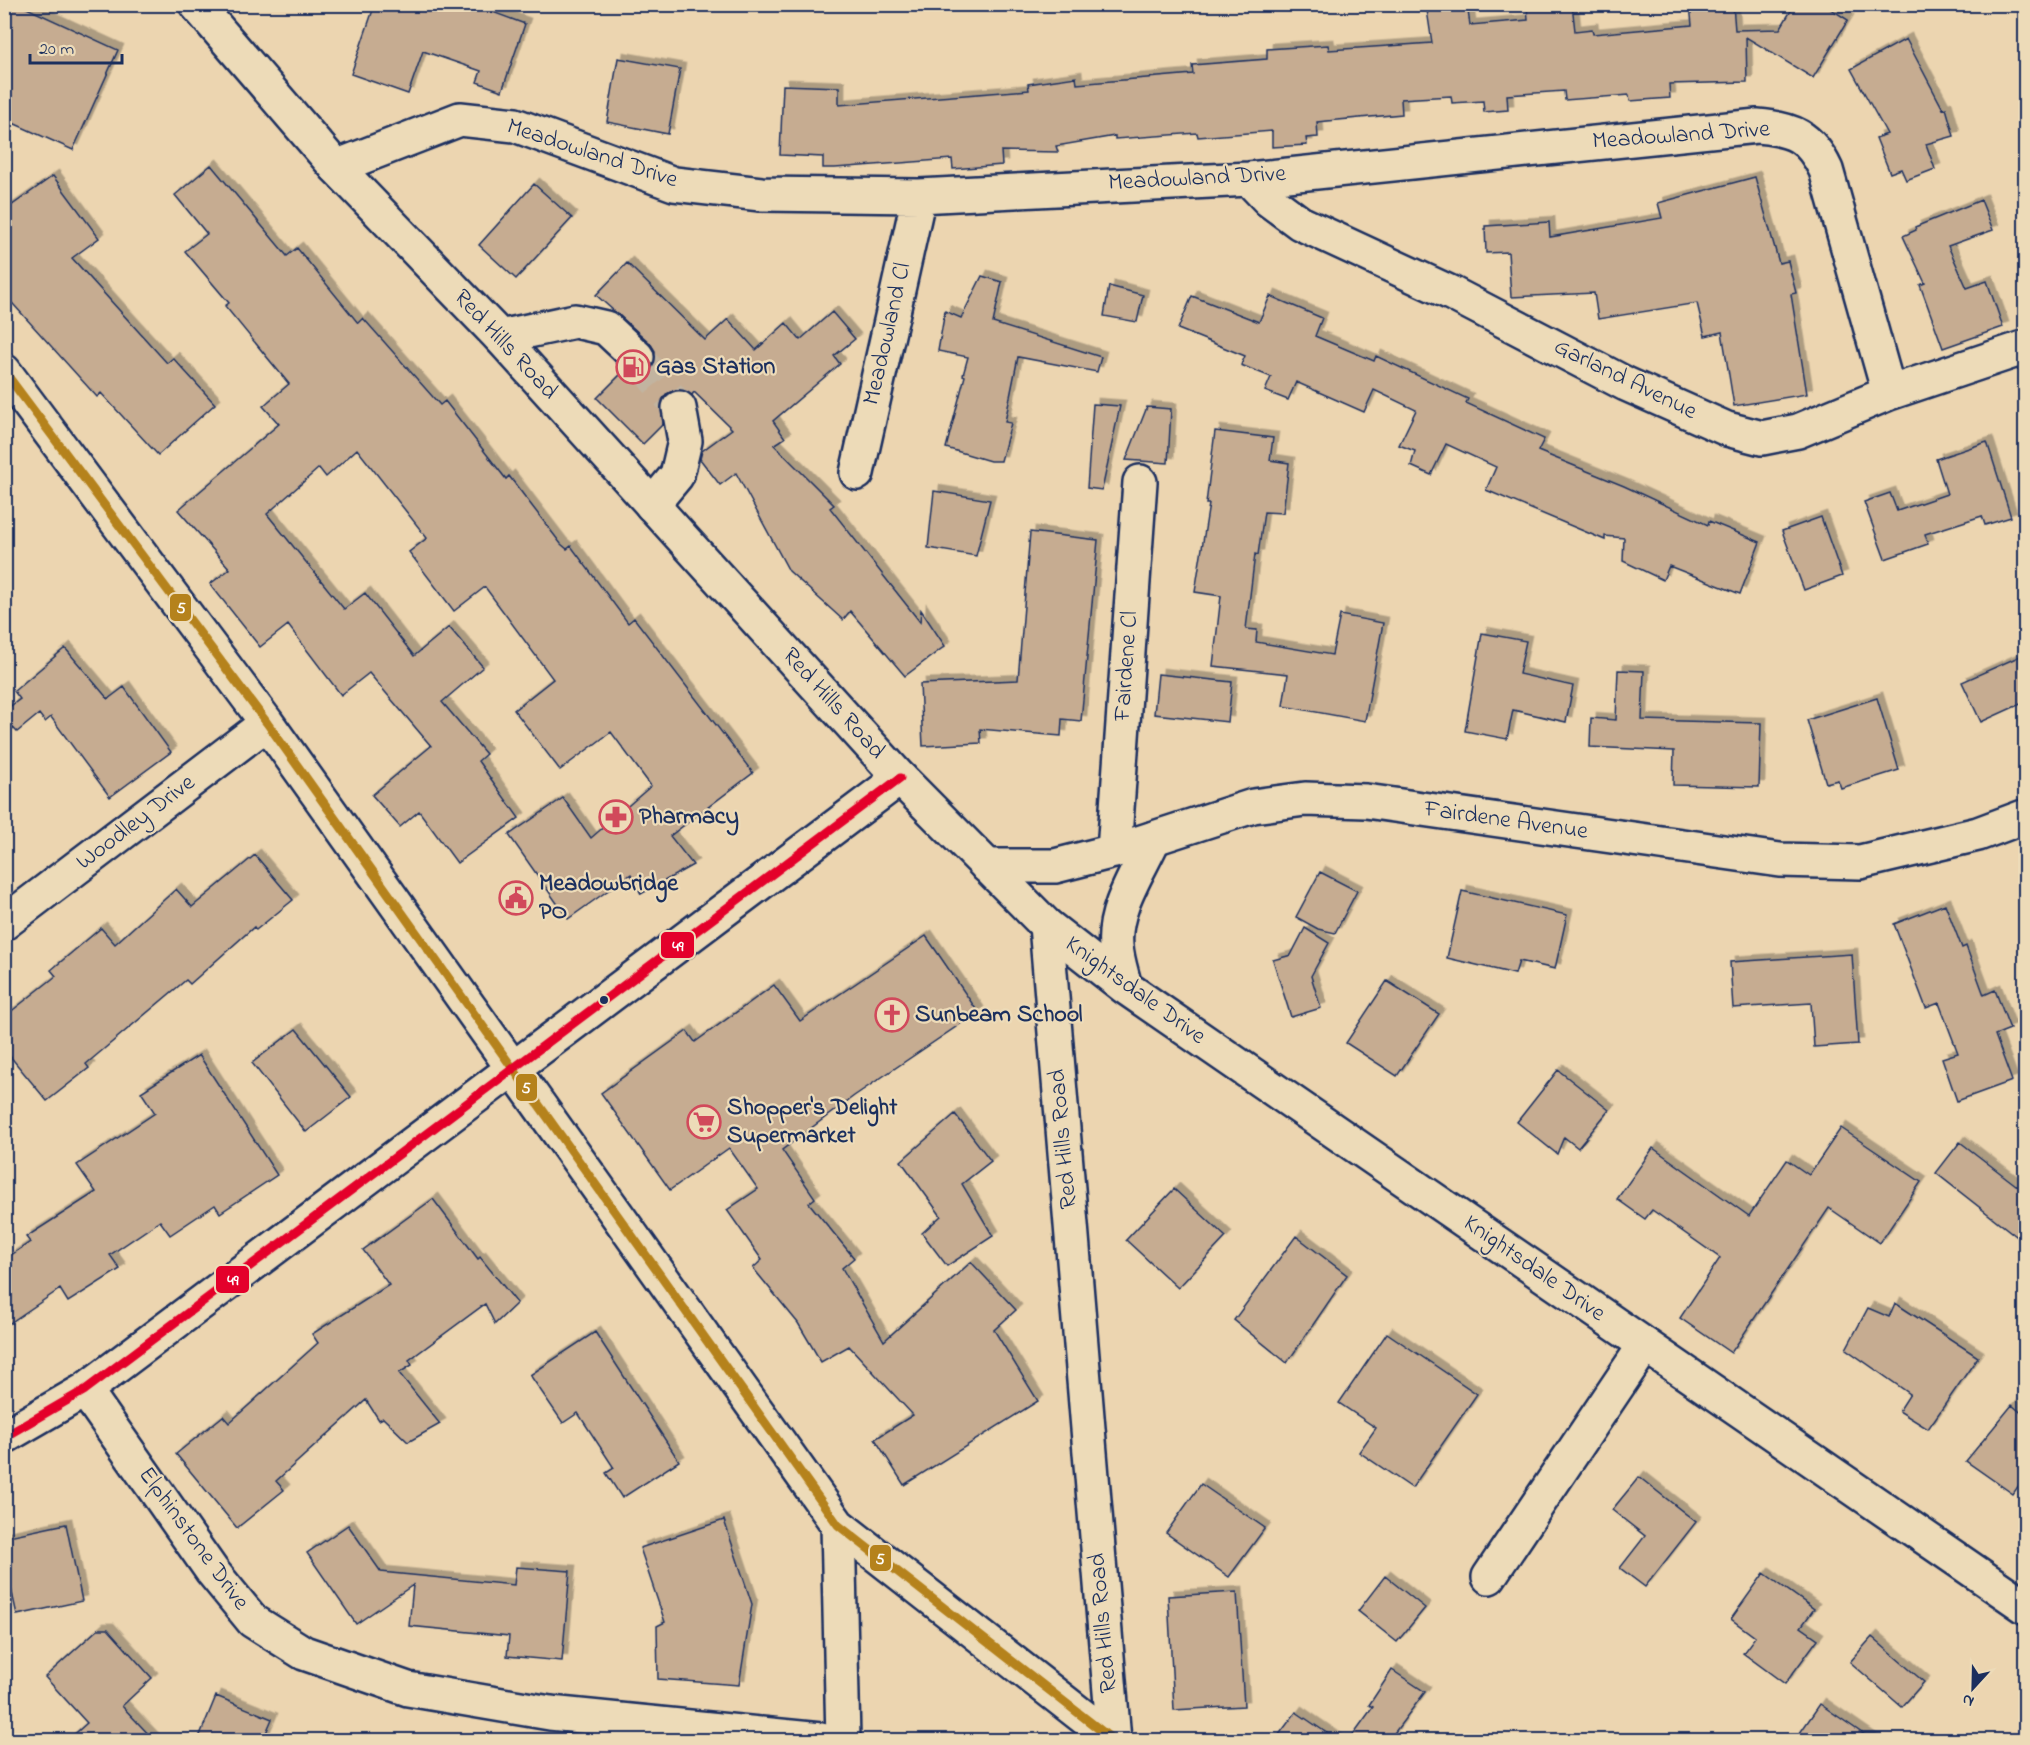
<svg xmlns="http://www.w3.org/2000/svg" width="2030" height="1745" font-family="'Indie Flower',sans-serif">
<defs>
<filter id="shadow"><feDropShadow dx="5.5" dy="-5.5" stdDeviation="0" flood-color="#0004"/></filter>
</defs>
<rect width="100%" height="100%" fill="#ecd5b0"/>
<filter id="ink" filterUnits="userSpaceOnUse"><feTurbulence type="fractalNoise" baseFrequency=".0167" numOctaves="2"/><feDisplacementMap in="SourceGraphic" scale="12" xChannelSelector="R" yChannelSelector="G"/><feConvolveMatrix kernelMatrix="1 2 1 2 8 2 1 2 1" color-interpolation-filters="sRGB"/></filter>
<g filter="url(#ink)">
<!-- building -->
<path fill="#c6ac91" stroke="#1b2f5e" stroke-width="1.5" filter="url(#shadow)" d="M4 4H18L118 50 73 150 4 119Z
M375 4H471L525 24 502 91 477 82 481 71 423 51 408 94 351 74Z
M1439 4H1467L1470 25 1528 20 1527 6 1572 4 1575 31 1592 29 1593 34 1692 25 1690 5H1733L1735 30 1780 29 1795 4H1823L1848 20 1813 78 1746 37 1747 82 1669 84 1670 98 1630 101 1629 95 1565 100 1564 91 1507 95 1508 110 1484 112 1483 101 1452 103 1451 96 1401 99 1402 114 1317 122 1318 137 1306 138 1307 145 1272 147V131L1198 137 1197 133 1115 139V136L1056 146 1058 152 1001 151 1002 165 953 169 952 159 835 168H823V157L780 155 783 85 839 87V105L1029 90 1028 84 1076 77 1077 84 1193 74 1192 65 1267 59V49L1328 45 1329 50 1432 43 1427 10 1440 8Z
M1906 39 1943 109 1946 108 1954 136 1926 144 1935 169 1906 180 1901 169 1890 173 1876 138 1887 134 1851 69Z
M618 58 680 69 668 134 607 122Z
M211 165 287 256 297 248 358 323 363 318 440 405 445 401 506 479 509 476 561 544 567 549 571 546 628 623 634 618 753 773 670 836 693 865 641 894 631 874 568 919 509 835 563 798 591 838 651 786 611 732 560 770 514 710 553 679 485 587 454 611 409 552 427 538 357 449 326 477 319 468 267 514 344 609 365 593 414 656 449 627 483 667 442 702 486 754 478 761 519 818 457 863 419 811 400 827 372 795 431 746 369 673 341 695 288 625 260 647 210 584 230 569 178 510 279 424 263 406 289 384 225 306 229 303 185 251 207 234 175 195Z
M53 176 99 238 72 258 167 363 173 358 215 404 158 455 101 393 97 397 4 294V211Z
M1755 177 1779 263 1788 261 1796 293 1791 294 1807 394 1734 406 1722 332 1705 336 1697 303 1598 319 1594 293 1511 297 1508 252 1486 253 1485 226 1549 222 1550 237 1662 218 1658 203Z
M534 184 572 218 516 279 479 245Z
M1981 200 1993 230 1948 246 1967 288 1987 281 2003 327 1943 348 1920 285 1925 283 1903 236 1916 230 1915 227Z
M627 263 705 340 728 319 756 350 786 323 800 340 832 312 855 339 834 356 840 364 773 421 785 438 774 445 834 505 830 508 920 622 921 610 945 646 905 676 850 611 843 620 789 571 736 473 720 485 700 459 702 451 732 429 694 392 692 395 676 390 666 394 661 402 663 424 643 444 597 398 624 371 633 375H643L651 369 655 361V351L650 343 596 295Z
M982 276 1002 282 993 323 1101 357 1097 372 1018 357 1005 422 1011 423 1001 461H990L946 448 965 376 963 375 968 357 938 351 945 311 961 318Z
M1109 286 1143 295 1137 322 1104 316Z
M1192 296 1259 322 1270 296 1322 318 1315 336 1374 361 1376 356 1468 399 1466 403 1544 439 1538 451 1624 486 1708 525 1709 521 1760 542 1740 594 1669 566 1663 580 1623 561 1624 538 1605 536V540L1486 490 1496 467 1446 444 1431 475 1411 466 1415 451 1399 445 1416 410 1374 390 1364 412 1296 382 1288 400 1265 391 1271 377 1241 365 1245 356 1178 329Z
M1093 404 1120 406 1102 490 1087 488Z
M1147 407 1171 409 1168 463 1126 460Z
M1215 431 1273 438 1270 460 1289 463 1283 513 1264 512 1258 555 1255 554 1246 629 1257 630 1256 642 1332 655 1340 615 1383 623 1365 721 1283 706 1288 674 1213 666 1221 596 1195 592 1209 504H1206Z
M1987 442 2011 517 1985 525 1982 516 1925 534 1928 544 1885 559 1864 502 1890 493 1897 511 1947 494 1936 459Z
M934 491 990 500 976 556 928 548Z
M1821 517 1842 576 1804 590 1782 531Z
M1030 532 1098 540 1081 721 1062 719 1061 736 980 729 981 743 923 746 920 684 1018 680Z
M1482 633 1526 641 1519 674 1573 686 1566 722 1513 710 1507 739 1465 731Z
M65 648 108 699 124 687 171 752 110 797 51 717 45 722 39 714 17 732 4 718V711L20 699 14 691Z
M2025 654V702L1981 722 1962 682Z
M1618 670 1644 671 1642 720 1761 723 1759 787 1673 785 1674 751 1590 747 1591 718 1616 720Z
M1158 674 1232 682 1228 722 1154 714Z
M1877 698 1899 770 1841 788 1838 780 1826 783 1807 720Z
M255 855 293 900 256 930 254 927 190 984 186 980 86 1064 89 1068 47 1101 4 1049V1017L56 976 51 970 101 928 115 944 176 889 192 907Z
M1320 872 1357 891 1335 933 1318 929 1296 917Z
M1462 891 1567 915 1555 969 1519 961 1515 974 1447 958Z
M1945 904 1962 948 1966 946 1984 995 1995 990 2010 1029 1995 1035 2012 1081 1957 1101 1942 1058 1958 1053 1939 1003 1926 1008 1894 924Z
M1305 928 1329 943 1311 976 1321 1008 1291 1017 1273 960 1291 955Z
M926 936 978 1012 854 1096 782 1150 815 1198 809 1203 854 1258 842 1268 884 1341 971 1262 1016 1310 994 1330 1038 1401 904 1485 875 1439 913 1415 849 1346 821 1362 798 1323 753 1268 762 1260 727 1210 758 1189 729 1148 670 1190 601 1093 687 1031 695 1042 774 985 800 1021Z
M1852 954 1858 1044 1814 1047 1811 1003 1733 1008 1730 962Z
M1387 981 1439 1014 1397 1076 1346 1043Z
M296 1029 351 1097 306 1132 252 1063Z
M199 1055 277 1175 220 1213 215 1205 170 1235 160 1221 110 1255 120 1269 68 1302 60 1289 4 1327V1260L30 1242 26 1237 96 1192 77 1165 155 1113 141 1092Z
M1558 1070 1609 1110 1578 1148 1564 1137 1557 1154 1517 1122Z
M955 1114 991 1161 962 1184 993 1236 947 1266 922 1233 941 1216 901 1161Z
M1841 1128 1921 1182 1880 1243 1829 1208 1731 1353 1680 1318 1720 1258 1652 1210 1645 1219 1617 1199 1653 1148 1749 1216 1787 1160 1809 1175Z
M1960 1142 2025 1192V1243L1936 1173Z
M1174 1189 1226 1237 1178 1288 1126 1240Z
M433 1199 478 1259 480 1257 517 1303 495 1324 485 1304 409 1360 412 1365 399 1373 440 1424 408 1442 383 1418 379 1420 366 1400 276 1481 284 1490 237 1528 176 1454 223 1416 229 1423 318 1343 312 1334 389 1285 363 1250Z
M1296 1236 1347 1275 1287 1363 1234 1320Z
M1895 1303 1978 1357 1928 1429 1899 1411 1910 1394 1846 1349 1868 1308 1889 1317Z
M595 1332 679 1461 622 1498 606 1473 614 1468 578 1413 563 1423 530 1375Z
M1387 1333 1477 1394 1412 1488 1359 1452 1376 1428 1339 1403Z
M2012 1405 2025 1416V1476L2013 1494 1966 1461Z
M1639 1477 1696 1522 1645 1587 1620 1568 1645 1536 1612 1510Z
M1201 1484 1265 1528 1229 1577 1166 1533Z
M724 1520 752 1604 739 1685 658 1679 657 1626 665 1622 640 1548Z
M66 1524 82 1601 17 1615 4 1557V1537Z
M348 1525 381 1572 514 1585 516 1567 570 1571 562 1661 507 1656 509 1636 409 1626 413 1585 356 1624 307 1553Z
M1764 1573 1814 1609 1801 1627 1818 1639 1785 1684 1743 1653 1755 1637 1731 1619Z
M1385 1576 1425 1608 1397 1642 1358 1611Z
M1237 1592 1244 1706 1174 1710 1168 1596Z
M98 1629H108L152 1678 122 1706 154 1740H68L87 1723 45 1677Z
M1872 1637 1924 1682 1902 1707 1850 1662Z
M1392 1670 1425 1692 1389 1740H1349L1373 1707 1369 1705Z
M216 1696 272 1719 263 1740H198Z
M1820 1704 1872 1740H1795Z
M1296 1712 1337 1740H1275Z"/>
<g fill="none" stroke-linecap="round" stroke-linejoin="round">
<!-- minor-tunnel -->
<path stroke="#c2b4a0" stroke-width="33" stroke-dasharray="33 16" stroke-linecap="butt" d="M637 357 679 408"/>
<defs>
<path id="minor" d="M336 167 460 119 515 125 674 184 761 194 919 196 1249 179 1757 126C1793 129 1810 136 1826 170L1889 393
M1249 179 1269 200 1300 223 1451 293 1626 384 1727 429 1762 438 1798 431 1889 393 2026 347
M500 337 575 321 606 328 637 357
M4 371 267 723 838 1525 1113 1740
M857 473 919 196
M652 505 677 475 685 441 679 408
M1114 851 1140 482
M987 866H1055L1114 851 1253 806 1305 799 1366 801 1780 860 1860 862 1978 834 2026 816
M4 923 267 723
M1046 925 1114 1740
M85 1390 212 1571 253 1621 304 1653 408 1689 550 1713 821 1740
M4 1437 85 1390 900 778
M838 1525 843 1740
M1489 1577 1645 1345"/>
<path id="major" d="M196 4 336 167 500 337 900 778 1046 925 1125 987 2026 1607
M1125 987C1122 974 1117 960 1116 946 1112 909 1140 870 1154 838"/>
</defs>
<!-- minor casing -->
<use href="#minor" stroke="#1b2f5e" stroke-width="38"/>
<!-- major casing -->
<use href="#major" stroke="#1b2f5e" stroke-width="38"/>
<!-- minor -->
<use href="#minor" stroke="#eddbb8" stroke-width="33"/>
<!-- major -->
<use href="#major" stroke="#eddbb8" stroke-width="33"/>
<defs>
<path id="bus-1" d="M4 371 267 723 838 1525 1113 1740"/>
<path id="bus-2" d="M4 1437 85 1390 900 778"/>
</defs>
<!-- bus-1 casing -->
<use href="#bus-1" stroke="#eddbb8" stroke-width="14"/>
<!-- bus-2 casing -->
<use href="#bus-2" stroke="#eddbb8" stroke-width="14"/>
<!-- bus-1 -->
<use href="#bus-1" stroke="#b5821c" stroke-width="9"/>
<!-- bus-2 -->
<use href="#bus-2" stroke="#e4002b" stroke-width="9"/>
</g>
</g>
<!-- icons -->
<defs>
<symbol id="fuel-ring" viewBox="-11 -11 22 22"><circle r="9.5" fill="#eddbb8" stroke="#d1495b" stroke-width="1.5"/><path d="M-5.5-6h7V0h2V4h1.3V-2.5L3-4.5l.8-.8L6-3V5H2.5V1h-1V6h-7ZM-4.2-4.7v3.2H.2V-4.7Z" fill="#d1495b"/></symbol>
<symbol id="pharmacy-ring" viewBox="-11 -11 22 22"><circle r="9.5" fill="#eddbb8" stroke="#d1495b" stroke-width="1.5"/><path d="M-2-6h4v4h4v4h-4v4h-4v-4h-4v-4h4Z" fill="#d1495b"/></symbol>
<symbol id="civic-ring" viewBox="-11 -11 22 22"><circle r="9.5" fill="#eddbb8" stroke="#d1495b" stroke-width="1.5"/><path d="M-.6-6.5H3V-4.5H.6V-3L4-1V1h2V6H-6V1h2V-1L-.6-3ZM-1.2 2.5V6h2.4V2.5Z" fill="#d1495b"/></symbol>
<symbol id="church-ring" viewBox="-11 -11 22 22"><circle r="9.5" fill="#eddbb8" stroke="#d1495b" stroke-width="1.5"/><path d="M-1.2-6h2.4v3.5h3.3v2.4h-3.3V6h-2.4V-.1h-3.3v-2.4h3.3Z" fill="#d1495b"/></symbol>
<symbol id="supermarket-ring" viewBox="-11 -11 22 22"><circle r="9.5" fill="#eddbb8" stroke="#d1495b" stroke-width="1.5"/><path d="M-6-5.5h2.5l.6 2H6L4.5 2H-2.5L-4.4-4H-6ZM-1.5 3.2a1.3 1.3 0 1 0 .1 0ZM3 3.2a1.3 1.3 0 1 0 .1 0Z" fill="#d1495b"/></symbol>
</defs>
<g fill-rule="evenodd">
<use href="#fuel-ring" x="614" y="348" width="38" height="38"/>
<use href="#pharmacy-ring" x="597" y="798" width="38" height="38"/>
<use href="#civic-ring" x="497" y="879" width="38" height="38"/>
<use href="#church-ring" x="873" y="996" width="38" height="38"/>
<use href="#supermarket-ring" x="685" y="1103" width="38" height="38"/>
</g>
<!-- markers -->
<circle fill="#1b2f5e" stroke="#eddbb8" stroke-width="2" cx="604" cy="1000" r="5"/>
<g text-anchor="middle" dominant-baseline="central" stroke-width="4.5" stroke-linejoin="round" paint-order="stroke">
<!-- street labels -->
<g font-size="24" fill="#1b2f5e" stroke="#eddbb8">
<text transform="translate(1681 136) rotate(-4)">Meadowland Drive</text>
<text transform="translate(592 154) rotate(18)">Meadowland Drive</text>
<text transform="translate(1197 179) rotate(-3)">Meadowland Drive</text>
<text transform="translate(888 334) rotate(-77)">Meadowland Cl</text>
<text transform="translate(505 345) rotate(47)">Red Hills Road</text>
<text transform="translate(1625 380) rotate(26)">Garland Avenue</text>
<text transform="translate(1127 666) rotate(-86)">Fairdene Cl</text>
<text transform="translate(833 704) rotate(48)">Red Hills Road</text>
<text transform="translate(1506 821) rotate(8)">Fairdene Avenue</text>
<text transform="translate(136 823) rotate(-37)">Woodley Drive</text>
<text transform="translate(1135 991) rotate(36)">Knightsdale Drive</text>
<text transform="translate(1064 1139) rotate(-95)">Red Hills Road</text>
<text transform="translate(1534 1269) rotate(35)">Knightsdale Drive</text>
<text transform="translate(193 1539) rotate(54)">Elphinstone Drive</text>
<text transform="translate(1104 1623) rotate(-95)">Red Hills Road</text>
</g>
<!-- poi labels -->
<g font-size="24" font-weight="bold" fill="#1b2f5e" stroke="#eddbb8" text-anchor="start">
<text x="656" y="367">Gas Station</text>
<text x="639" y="817">Pharmacy</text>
<text x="539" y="884">Meadowbridge<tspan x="539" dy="28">PO</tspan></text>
<text x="915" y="1015">Sunbeam School</text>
<text x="727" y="1108">Shopper's Delight<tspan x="727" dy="28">Supermarket</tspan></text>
</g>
</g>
<g stroke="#eddbb8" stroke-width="2">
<rect x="169" y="593" width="23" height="29" rx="6" fill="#b5821c"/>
<rect x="660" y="931" width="35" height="28" rx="6" fill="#e4002b"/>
<rect x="515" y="1073" width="23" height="29" rx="6" fill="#b5821c"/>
<rect x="215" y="1265" width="35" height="29" rx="6" fill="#e4002b"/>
<rect x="869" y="1544" width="23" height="28" rx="6" fill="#b5821c"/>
</g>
<g font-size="16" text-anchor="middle" font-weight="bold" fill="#fff">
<text x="181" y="613">5</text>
<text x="678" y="951">49</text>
<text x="526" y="1093">5</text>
<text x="233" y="1285">49</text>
<text x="880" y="1564">5</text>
</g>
<!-- margin -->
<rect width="2030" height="1745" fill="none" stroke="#eddbb8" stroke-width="24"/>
<rect x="12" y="12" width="2006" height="1721" fill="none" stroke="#1b2f5e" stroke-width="2" filter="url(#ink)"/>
<!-- north arrow -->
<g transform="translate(1973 1688) rotate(202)" stroke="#eddbb8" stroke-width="4.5" paint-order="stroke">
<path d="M0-4.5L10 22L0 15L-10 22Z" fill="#1b2f5e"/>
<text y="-9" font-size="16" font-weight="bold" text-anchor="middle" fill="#1b2f5e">N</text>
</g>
<!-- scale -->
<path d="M30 54v9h92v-9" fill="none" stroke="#1b2f5e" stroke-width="3"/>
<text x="39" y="54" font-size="18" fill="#1b2f5e" stroke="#eddbb8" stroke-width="4.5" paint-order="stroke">20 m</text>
</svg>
